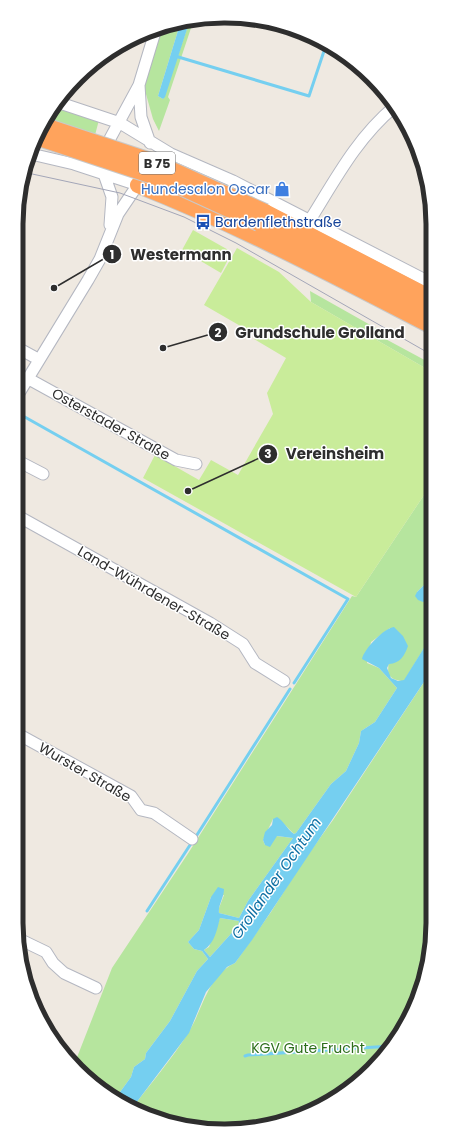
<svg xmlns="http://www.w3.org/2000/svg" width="449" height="1147" font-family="Poppins,sans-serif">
<rect width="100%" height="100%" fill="#efe9e1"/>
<!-- green -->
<path fill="#b6e59e" d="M194 19 168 97 170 100 159 131 153 119 144 87 161 30 180 24 158 96 163 99 190 20Z
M55 106 99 120 95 135 47 121Z
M310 291 381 331 380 336 432 364V372L311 302Z
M432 483V577L417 592 429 593V586L432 582V635L404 681C397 681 392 679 388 674L390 628 371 642 367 663 379 668 397 688 375 722 361 731 359 743 346 771 331 784 296 833 294 834 284 824 273 819 263 840 265 845 276 836 293 838 248 901 239 918 219 913V908L224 895 211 897 199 930 188 942 194 949 202 951 208 959 197 971 170 1021 146 1053 145 1059 134 1067 131 1077 115 1099 74 1065 112 968 189 852 352 596 356 597Z
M432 670 433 923 426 977 390 1049 340 1096 265 1127 197 1129 133 1107C151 1083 172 1059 188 1033 203 1010 207 976 235 963L271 912 302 863 333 820Z
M220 918 239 921 238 926 210 957 204 950 209 947Z"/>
<!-- pitch -->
<path fill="#c9ec9a" d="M193 230 232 252 221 273 182 250Z
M237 248 279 272 311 302 432 372V483L356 597 143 478 155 455 199 480 211 460 238 475 273 414 267 393 286 358 254 339 256 335 204 305Z"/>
<!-- water -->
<path fill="#75cff0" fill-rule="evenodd" d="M190 20 165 97 163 99 158 96 180 24Z
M432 577 427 599 423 602 418 600 415 596 417 592Z
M394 627 403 636 408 646C404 657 400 663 389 664L387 668 391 678 398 681 404 680 432 635V670L252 940 235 963 227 967 206 992 189 1033 133 1107 120 1103 115 1099 131 1077 134 1067 145 1059 146 1053 170 1021 197 971 208 959 202 951 194 949 188 942 199 930 211 897 218 887 224 889C224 898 218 905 219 913L239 918 248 901 293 838 277 836 270 847 265 845 263 840 265 832 272 825 273 819 277 817C283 820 287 829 294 834L296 833 331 784 346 771 359 743 361 731 375 722 397 688 379 668 362 659C364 649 384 628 394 627ZM220 918 239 921 238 926 210 957 204 950C215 943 217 929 220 918Z"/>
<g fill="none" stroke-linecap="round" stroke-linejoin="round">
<!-- stream -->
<path stroke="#75cff0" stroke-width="3" d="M175 56 309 96 326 45
M23 416 348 599 294 683
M195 838 290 689
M147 911 192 842
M245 1056 248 1055 392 1046"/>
<defs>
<path id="minor" d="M139 85 141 117 150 143
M57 102 120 123 171 154 233 181 431 283
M31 154 74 164 138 185
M310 220C335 180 357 138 394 107
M110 225 112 197 104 174 106 146 139 85 155 32
M16 347 38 359
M27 378 176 460 196 464
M16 398 88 280 100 259 118 214 141 180
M16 460 43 474
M16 515 210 623 243 644 255 663 284 681
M16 733 131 796 141 810 154 813 192 839
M19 939 46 952 53 963 64 973 96 988"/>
<path id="highway" d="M138 185C239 225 335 276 432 326
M265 212 431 298
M259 223 431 312"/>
</defs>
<!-- minor casing -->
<use href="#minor" stroke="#b4b7c1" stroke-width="13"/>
<!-- highway casing -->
<use href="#highway" stroke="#c9c9c9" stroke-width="18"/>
<!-- minor -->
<use href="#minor" stroke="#fff" stroke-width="11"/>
<!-- highway -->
<use href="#highway" stroke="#ffa35c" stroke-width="16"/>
<!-- tram -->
<path stroke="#a3a6b8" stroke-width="1" d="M23 172 120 193 184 217 236 243 432 355"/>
<defs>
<path id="highway-bridge" d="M45 126 154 162 265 212
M39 138 150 175 185 189 259 223"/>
</defs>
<!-- highway-bridge casing -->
<use href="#highway-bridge" stroke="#c9c9c9" stroke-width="18" stroke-linecap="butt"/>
<!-- highway-bridge -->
<use href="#highway-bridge" stroke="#ffa35c" stroke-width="16"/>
</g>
<!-- icons -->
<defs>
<symbol id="shop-bare" viewBox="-9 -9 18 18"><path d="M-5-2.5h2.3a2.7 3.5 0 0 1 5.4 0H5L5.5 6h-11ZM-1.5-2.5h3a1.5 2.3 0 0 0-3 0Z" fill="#3f7fe0" stroke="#fff" stroke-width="2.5" paint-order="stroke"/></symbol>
<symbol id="bus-bare" viewBox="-9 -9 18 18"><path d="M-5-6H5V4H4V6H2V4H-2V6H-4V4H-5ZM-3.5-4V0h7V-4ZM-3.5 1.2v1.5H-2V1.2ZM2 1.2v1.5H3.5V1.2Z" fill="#1a4fb4" stroke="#fff" stroke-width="2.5" paint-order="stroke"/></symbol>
</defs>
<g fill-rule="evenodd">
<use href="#shop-bare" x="271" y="178" width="22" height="22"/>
<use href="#bus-bare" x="192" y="211" width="22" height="22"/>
</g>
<g text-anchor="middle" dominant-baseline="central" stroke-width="3" stroke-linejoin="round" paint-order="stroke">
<!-- shield labels -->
<rect fill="#fff" stroke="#6d6d6d" stroke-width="1" x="139" y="152" width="36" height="22" rx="3"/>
<g font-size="13" font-weight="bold" fill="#2e2e2e">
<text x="157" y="163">B 75</text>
</g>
<!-- shop labels -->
<g font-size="14" fill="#366cbe" stroke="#fff" text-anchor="end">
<text x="270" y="189">Hundesalon Oscar</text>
</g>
<!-- transit labels -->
<g font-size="14" fill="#164399" stroke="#fff" text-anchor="start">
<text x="215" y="222">Bardenflethstraße</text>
</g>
<!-- street labels -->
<g font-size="14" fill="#2e2e2e" stroke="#fff">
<text transform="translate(111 424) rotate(29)">Osterstader Straße</text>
<text transform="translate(154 593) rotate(30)">Land-Wührdener-Straße</text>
<text transform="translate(85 772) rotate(30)">Wurster Straße</text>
</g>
<!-- park labels -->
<g font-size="14" fill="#2c6e1b" stroke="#fff">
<text x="308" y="1048">KGV Gute Frucht</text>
</g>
<!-- water labels -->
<g font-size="15" font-style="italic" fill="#0d6fa3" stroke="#fff">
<text transform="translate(276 878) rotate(-55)">Grollander Ochtum</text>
</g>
</g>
<!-- crop -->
<path d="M0 0H449V1147H0ZM224 23H225A201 201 0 0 1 426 224V923A201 201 0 0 1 225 1124H224A201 201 0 0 1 23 923V224A201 201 0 0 1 224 23Z" fill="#fff" fill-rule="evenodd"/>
<path fill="none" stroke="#2e2e2e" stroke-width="5" d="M224 23H225A201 201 0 0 1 426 224V923A201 201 0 0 1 225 1124H224A201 201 0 0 1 23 923V224A201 201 0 0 1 224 23Z"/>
<!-- callouts -->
<path fill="none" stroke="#2e2e2e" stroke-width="1.5" d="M54 288L112 254M163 348L218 332M188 491L268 454"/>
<g fill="#2e2e2e" stroke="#fff" stroke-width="1.5">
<circle cx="54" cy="288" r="4"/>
<circle cx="163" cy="348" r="4"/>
<circle cx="188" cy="491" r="4"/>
<circle cx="112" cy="254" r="10"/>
<circle cx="218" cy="332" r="10"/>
<circle cx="268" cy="454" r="10"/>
</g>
<g font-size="12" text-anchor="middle" font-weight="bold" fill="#fff">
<text x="112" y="259">1</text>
<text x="218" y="337">2</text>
<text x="268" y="458">3</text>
</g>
<g font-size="15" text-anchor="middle" font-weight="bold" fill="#2e2e2e" stroke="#fff" stroke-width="3" stroke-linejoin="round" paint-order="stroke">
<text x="181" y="260">Westermann</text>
<text x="320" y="338">Grundschule Grolland</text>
<text x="335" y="459">Vereinsheim</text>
</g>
</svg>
